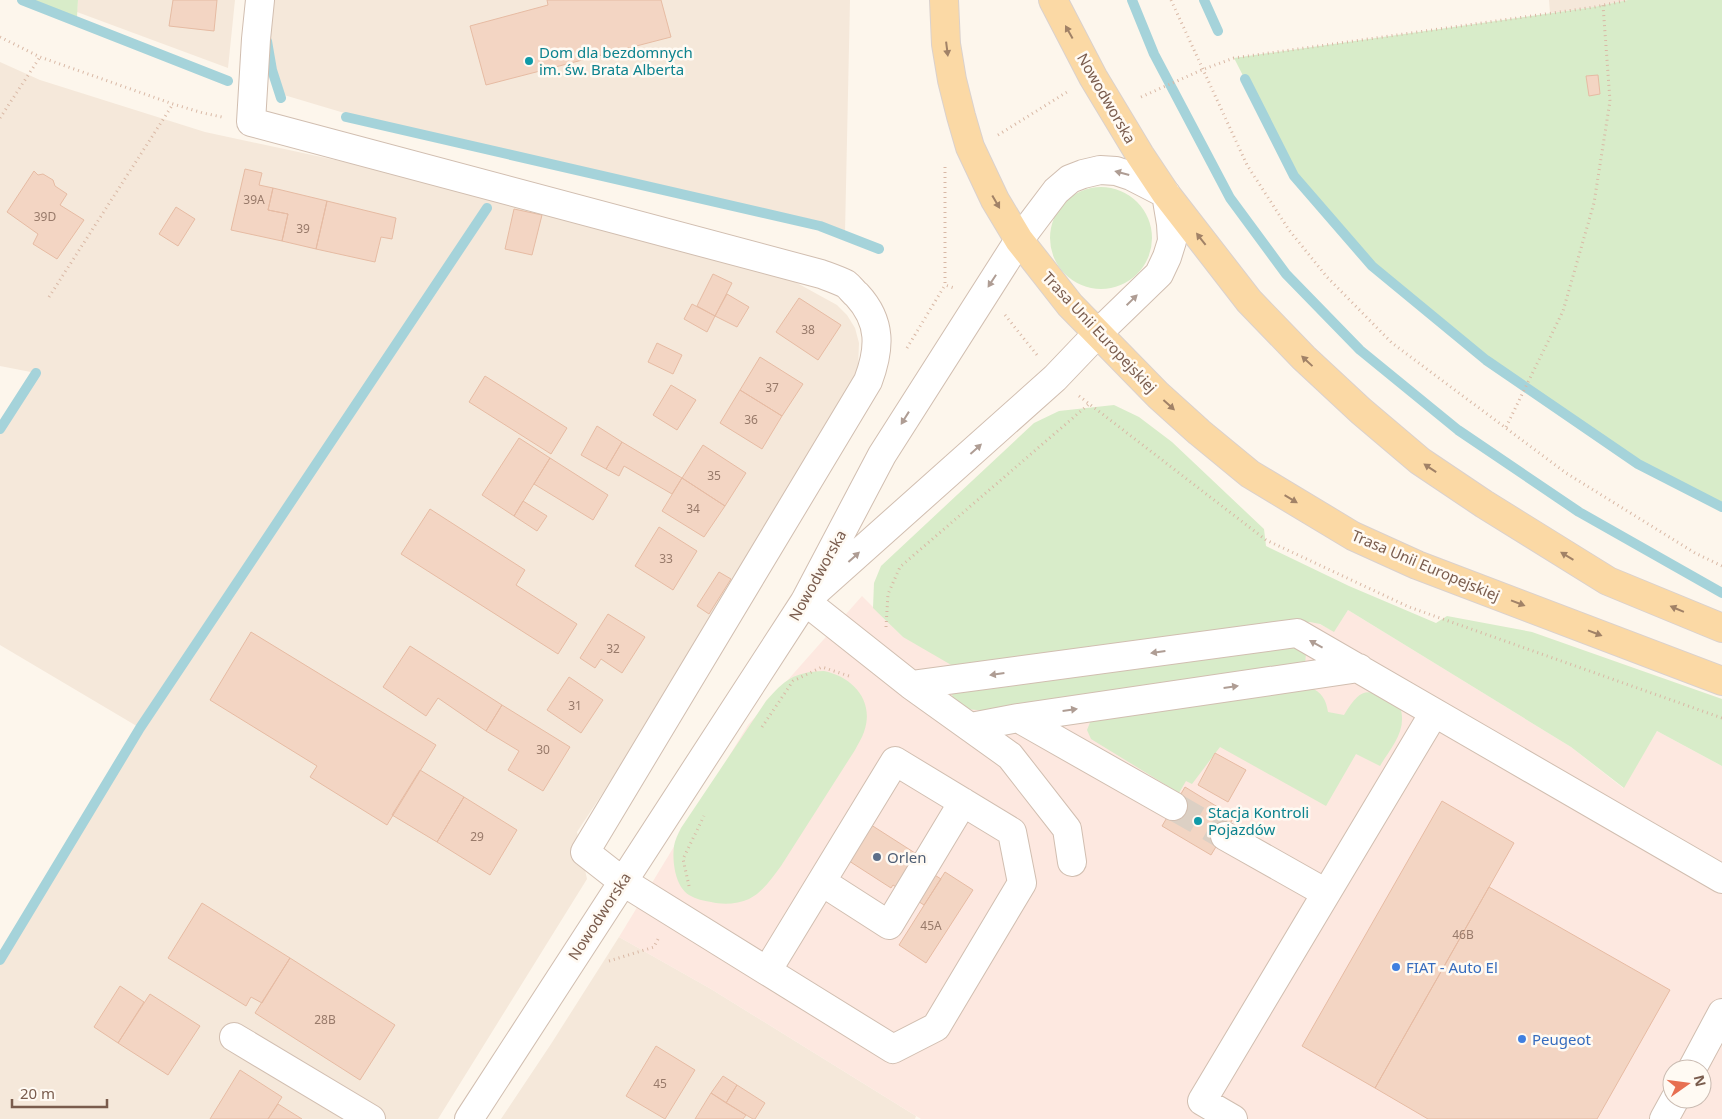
<svg xmlns="http://www.w3.org/2000/svg" width="1722" height="1119" font-family="'Noto Sans',sans-serif">
<rect width="100%" height="100%" fill="#fdf6ec"/>
<!-- residential -->
<path fill="#f5e8da" d="M78 0H235L228 68 77 12Z
M273 0H850L845 233 822 223 341 112 284 95 275 72 269 32Z
M1549 0H1628L1594 7 1550 13Z
M0 62 40 80 205 132 494 194 741 259 797 283 837 305 847 315 855 328 859 343 858 367 854 380 622 764 577 832 587 879 438 1119H0V960L140 728 0 645V429L36 373 0 366Z
M619 937 711 989 916 1116 915 1119H501L551 1044Z"/>
<!-- commercial -->
<path fill="#fde8e0" fill-rule="evenodd" d="M862 596 903 637 1315 622 1334 631 1348 610 1571 747 1623 788 1657 731 1722 766V1119H921L711 989 619 937 748 725ZM1672 1069H1702V1099H1672Z"/>
<!-- green -->
<path fill="#d8ecc9" d="M33 0H78L77 17Z
M1628 0H1722V507L1638 464 1486 360 1372 266 1294 176 1234 58 1594 7Z
M1050 238a51 51 0 1 1 102 0a51 51 0 1 1-102 0Z
M1114 405 1139 417 1172 442 1264 529 1266 546 1349 586 1436 623 1447 616 1532 632 1722 699V766L1657 731 1624 788 1571 747 1348 610 1334 632 1320 624 1310 622 978 667 953 666 903 637 873 608 874 583 881 566 1034 423 1059 411Z
M1292 645 1306 653 1305 665 986 711 967 709 953 700 952 694 957 691Z
M824 671C853 677 875 701 864 732 862 738 858 744 855 750L781 866C772 878 763 892 749 899 738 904 723 905 711 902 704 901 696 899 689 895 675 886 672 861 674 846 675 840 678 834 681 828L766 701C785 680 793 672 824 671Z
M1310 687C1322 693 1326 699 1328 712L1344 715C1364 681 1371 691 1400 707 1408 730 1391 747 1380 766L1356 754 1326 806 1220 747 1192 784 1186 781 1179 793 1091 739 1087 730 1091 720Z"/>
<g fill="none" stroke-linecap="round" stroke-linejoin="round">
<!-- stream -->
<path stroke="#a5d3da" stroke-width="10" d="M22 0 228 81
M1132 0 1154 54 1230 198 1286 274 1360 350 1458 430 1579 512 1722 593
M1204 0 1218 31
M267 41 272 70 281 98
M1245 79 1294 176 1372 266 1486 360 1638 464 1722 507
M346 117 820 226 879 249
M0 429 36 373
M0 960 140 728 487 208"/>
</g>
<!-- building -->
<path fill="#f3d5c3" stroke="#e6bba3" d="M173 0H217L214 31 169 26Z
M547 0H661L671 37 486 85 470 26 548 5Z
M1598 75 1600 94 1589 96 1586 76Z
M245 169 262 173 259 185 273 188 268 210 288 214 282 241 231 230Z
M34 171 38 175 43 174 53 180 55 186 67 194 60 205 84 220 57 259 33 244 38 234 7 212Z
M273 188 327 201 316 249 282 241 288 214 268 210Z
M327 201 396 218 392 239 381 237 375 262 316 249Z
M176 207 195 219 178 246 159 234Z
M514 209 542 215 532 255 505 249Z
M713 274 732 283 715 316 697 306Z
M727 294 749 307 737 327 715 316Z
M799 298 841 325 818 360 776 332Z
M692 304 715 316 707 332 684 319Z
M657 343 682 355 673 374 648 362Z
M760 357 803 384 782 416 740 390Z
M485 376 567 428 551 454 469 402Z
M671 385 696 400 677 430 653 415Z
M740 390 782 416 762 449 720 423Z
M597 426 622 442 606 469 581 455Z
M519 438 550 458 514 516 482 495Z
M622 442 682 478 672 494 624 466 619 476 606 469Z
M703 445 746 473 725 506 682 478Z
M550 458 608 495 593 520 534 484Z
M682 478 725 506 704 537 662 511Z
M523 501 547 516 537 531 514 516Z
M430 509 525 570 516 585 577 624 558 654 401 554Z
M659 527 697 551 673 590 635 566Z
M719 572 731 579 709 614 697 606Z
M608 614 645 637 622 673 601 659 595 668 580 658Z
M251 632 436 745 387 825 310 777 317 766 210 700Z
M410 646 502 705 486 731 438 698 426 716 383 687Z
M569 677 603 700 581 733 547 710Z
M502 705 570 747 543 791 508 770 519 751 486 731Z
M1215 753 1246 770 1228 802 1198 785Z
M420 770 464 797 437 842 392 815Z
M1185 787 1234 817 1211 855 1162 826Z
M464 797 517 830 490 875 437 842Z
M1442 801 1514 843 1375 1088 1302 1046Z
M854 814 915 853 911 860 941 879 924 905 893 885 891 888 832 850Z
M945 872 973 890 926 963 899 945Z
M1489 887 1670 990 1597 1119H1428L1375 1088Z
M202 903 290 958 262 1003 251 997 246 1006 168 958Z
M290 958 395 1025 360 1080 255 1013Z
M120 986 144 1002 118 1043 94 1027Z
M150 994 200 1026 168 1075 118 1043Z
M656 1046 695 1070 665 1119 626 1096Z
M240 1070 282 1097 268 1119H210Z
M723 1076 737 1085 726 1103 711 1093Z
M737 1085 765 1103 755 1119H753L726 1103Z
M711 1093 746 1115 743 1119H695Z
M278 1104 302 1119H268Z"/>
<g fill="none" stroke-linecap="round" stroke-linejoin="round">
<!-- minor-tunnel -->
<path stroke="#dcd0c4" stroke-width="28" stroke-dasharray="28 14" stroke-linecap="butt" d="M1173 806 1225 836"/>
<defs>
<path id="minor" d="M260 0 256 39 251 122 821 274C829 277 838 280 846 284 850 287 853 292 857 295 882 322 880 349 868 381L585 852 622 881 767 971 895 761 1012 832 1022 883 936 1027 893 1049 767 971
M805 601 911 685 1010 756 1067 829 1072 862
M911 685 1297 633 1722 879
M1018 718 1173 806
M971 727 1018 718 1359 668
M1225 836 1326 893
M822 882 889 925 963 802
M234 1037 371 1119
M1692 1069 1722 1013
M469 1119 805 601 882 455 1019 240 1056 191 1070 179 1083 174 1100 170 1116 171 1131 176 1166 194 1171 224 1172 241 1167 257 1159 274 1097 334 1055 378 805 601
M1233 1119 1202 1101 1434 713
M1664 1119 1675 1099"/>
<path id="major" d="M944 0 946 44 952 80 961 116 970 147 995 200 1019 240 1070 305 1158 395 1199 432 1250 474 1353 536 1417 565 1722 681
M1053 0 1093 77 1140 155 1166 194 1249 301 1304 358 1361 411 1420 461 1484 504 1608 581 1722 628"/>
</defs>
<!-- minor casing -->
<use href="#minor" stroke="#d1beb0" stroke-width="30"/>
<!-- major casing -->
<use href="#major" stroke="#dad1cd" stroke-width="30"/>
<!-- path -->
<path stroke="#d9b8a5" stroke-width="3" stroke-dasharray="1 4" stroke-linecap="butt" d="M1171 0 1247 165 1289 230 1327 277 1392 343 1566 473 1695 553 1722 566
M0 37 40 57 173 104 203 113 222 117
M1141 97 1204 69 1234 58 1595 7 1628 0
M0 118 40 57
M998 135 1067 92
M945 167V285L954 288
M49 297 173 104
M1005 315 1037 355
M907 348 945 285
M1079 396 1266 540 1409 607 1722 718
M1506 427 1563 311 1594 203 1610 101 1603 5
M886 627 888 594 900 567 1089 404
M762 727 793 681 822 667 849 676
M689 886 683 859 704 816
M609 961 654 947 658 939"/>
<!-- minor -->
<use href="#minor" stroke="#fff" stroke-width="28"/>
<!-- major -->
<use href="#major" stroke="#fbd9a5" stroke-width="28"/>
</g>
<!-- one-way arrows -->
<defs><path id="oneway-solid" d="M-6-.8H1V-3.2L6.5 0L1 3.2V.8H-6Z" transform="scale(1.25)"/></defs>
<g fill="#a18267">
<use href="#oneway-solid" transform="translate(1069 32) rotate(-119)"/>
<use href="#oneway-solid" transform="translate(947 49) rotate(83)"/>
<use href="#oneway-solid" transform="translate(996 202) rotate(60)"/>
<use href="#oneway-solid" transform="translate(1201 239) rotate(-128)"/>
<use href="#oneway-solid" transform="translate(1307 361) rotate(-137)"/>
<use href="#oneway-solid" transform="translate(1169 405) rotate(42)"/>
<use href="#oneway-solid" transform="translate(1430 468) rotate(-146)"/>
<use href="#oneway-solid" transform="translate(1291 499) rotate(31)"/>
<use href="#oneway-solid" transform="translate(1567 556) rotate(-149)"/>
<use href="#oneway-solid" transform="translate(1518 603) rotate(21)"/>
<use href="#oneway-solid" transform="translate(1677 609) rotate(-157)"/>
<use href="#oneway-solid" transform="translate(1595 633) rotate(21)"/>
</g>
<g fill="#af9d94">
<use href="#oneway-solid" transform="translate(1122 173) rotate(-165)"/>
<use href="#oneway-solid" transform="translate(992 281) rotate(123)"/>
<use href="#oneway-solid" transform="translate(1132 300) rotate(-44)"/>
<use href="#oneway-solid" transform="translate(905 418) rotate(122)"/>
<use href="#oneway-solid" transform="translate(976 449) rotate(-42)"/>
<use href="#oneway-solid" transform="translate(854 557) rotate(-42)"/>
<use href="#oneway-solid" transform="translate(1316 644) rotate(-151)"/>
<use href="#oneway-solid" transform="translate(1158 652) rotate(172)"/>
<use href="#oneway-solid" transform="translate(997 674) rotate(172)"/>
<use href="#oneway-solid" transform="translate(1231 687) rotate(-8)"/>
<use href="#oneway-solid" transform="translate(1070 710) rotate(-8)"/>
</g>
<!-- markers -->
<g fill="#0f9aa8" stroke="#fffaf3" stroke-width="2">
<circle cx="529" cy="61" r="5"/>
<circle cx="1198" cy="821" r="5"/>
</g>
<circle fill="#5c6f8a" stroke="#fffaf3" stroke-width="2" cx="877" cy="857" r="5"/>
<g fill="#3f7fe0" stroke="#fffaf3" stroke-width="2">
<circle cx="1396" cy="967" r="5"/>
<circle cx="1522" cy="1039" r="5"/>
</g>
<g text-anchor="middle" dominant-baseline="central" stroke-width="5" stroke-linejoin="round" paint-order="stroke">
<!-- number labels -->
<g font-size="12" fill="#987a6a">
<text x="254" y="199">39A</text>
<text x="45" y="216">39D</text>
<text x="303" y="228">39</text>
<text x="808" y="329">38</text>
<text x="772" y="387">37</text>
<text x="751" y="419">36</text>
<text x="714" y="475">35</text>
<text x="693" y="508">34</text>
<text x="666" y="558">33</text>
<text x="613" y="648">32</text>
<text x="575" y="705">31</text>
<text x="543" y="749">30</text>
<text x="477" y="836">29</text>
<text x="931" y="925">45A</text>
<text x="1463" y="934">46B</text>
<text x="325" y="1019">28B</text>
<text x="660" y="1083">45</text>
</g>
<!-- culture labels -->
<g font-size="15" fill="#0d838f" stroke="#fffaf3" text-anchor="start">
<text x="539" y="52">Dom dla bezdomnych<tspan x="539" dy="17">im. św. Brata Alberta</tspan></text>
<text x="1208" y="812">Stacja Kontroli<tspan x="1208" dy="17">Pojazdów</tspan></text>
</g>
<!-- street labels -->
<g font-size="15" fill="#7a5c4d" stroke="#fffaf3">
<text transform="translate(1107 98) rotate(60)">Nowodworska</text>
<text transform="translate(1100 332) rotate(47)">Trasa Unii Europejskiej</text>
<text transform="translate(1426 565) rotate(23)">Trasa Unii Europejskiej</text>
<text transform="translate(817 575) rotate(-61)">Nowodworska</text>
<text transform="translate(599 916) rotate(-57)">Nowodworska</text>
</g>
<!-- service labels -->
<g font-size="15" fill="#4e5e75" stroke="#fffaf3" text-anchor="start">
<text x="887" y="857">Orlen</text>
</g>
<!-- shop labels -->
<g font-size="15" fill="#366cbe" stroke="#fffaf3" text-anchor="start">
<text x="1406" y="967">FIAT - Auto El</text>
<text x="1532" y="1039">Peugeot</text>
</g>
</g>
<!-- north arrow -->
<g transform="translate(1687 1084) rotate(76)"><circle r="24" fill="#fffaf3" stroke="#cabbb1"/>
<path d="M0-4L9 19L0 12L-9 19Z" fill="#e76f51"/>
<text y="-8" font-size="14" font-weight="bold" text-anchor="middle" fill="#7a5c4d">N</text>
</g>
<!-- scale -->
<path d="M12 1099v8h95v-8" fill="none" stroke="#7a5c4d" stroke-width="2.5"/>
<text x="20" y="1099" font-size="15" fill="#7a5c4d" stroke="#fffaf3" stroke-width="4" paint-order="stroke">20 m</text>
</svg>
